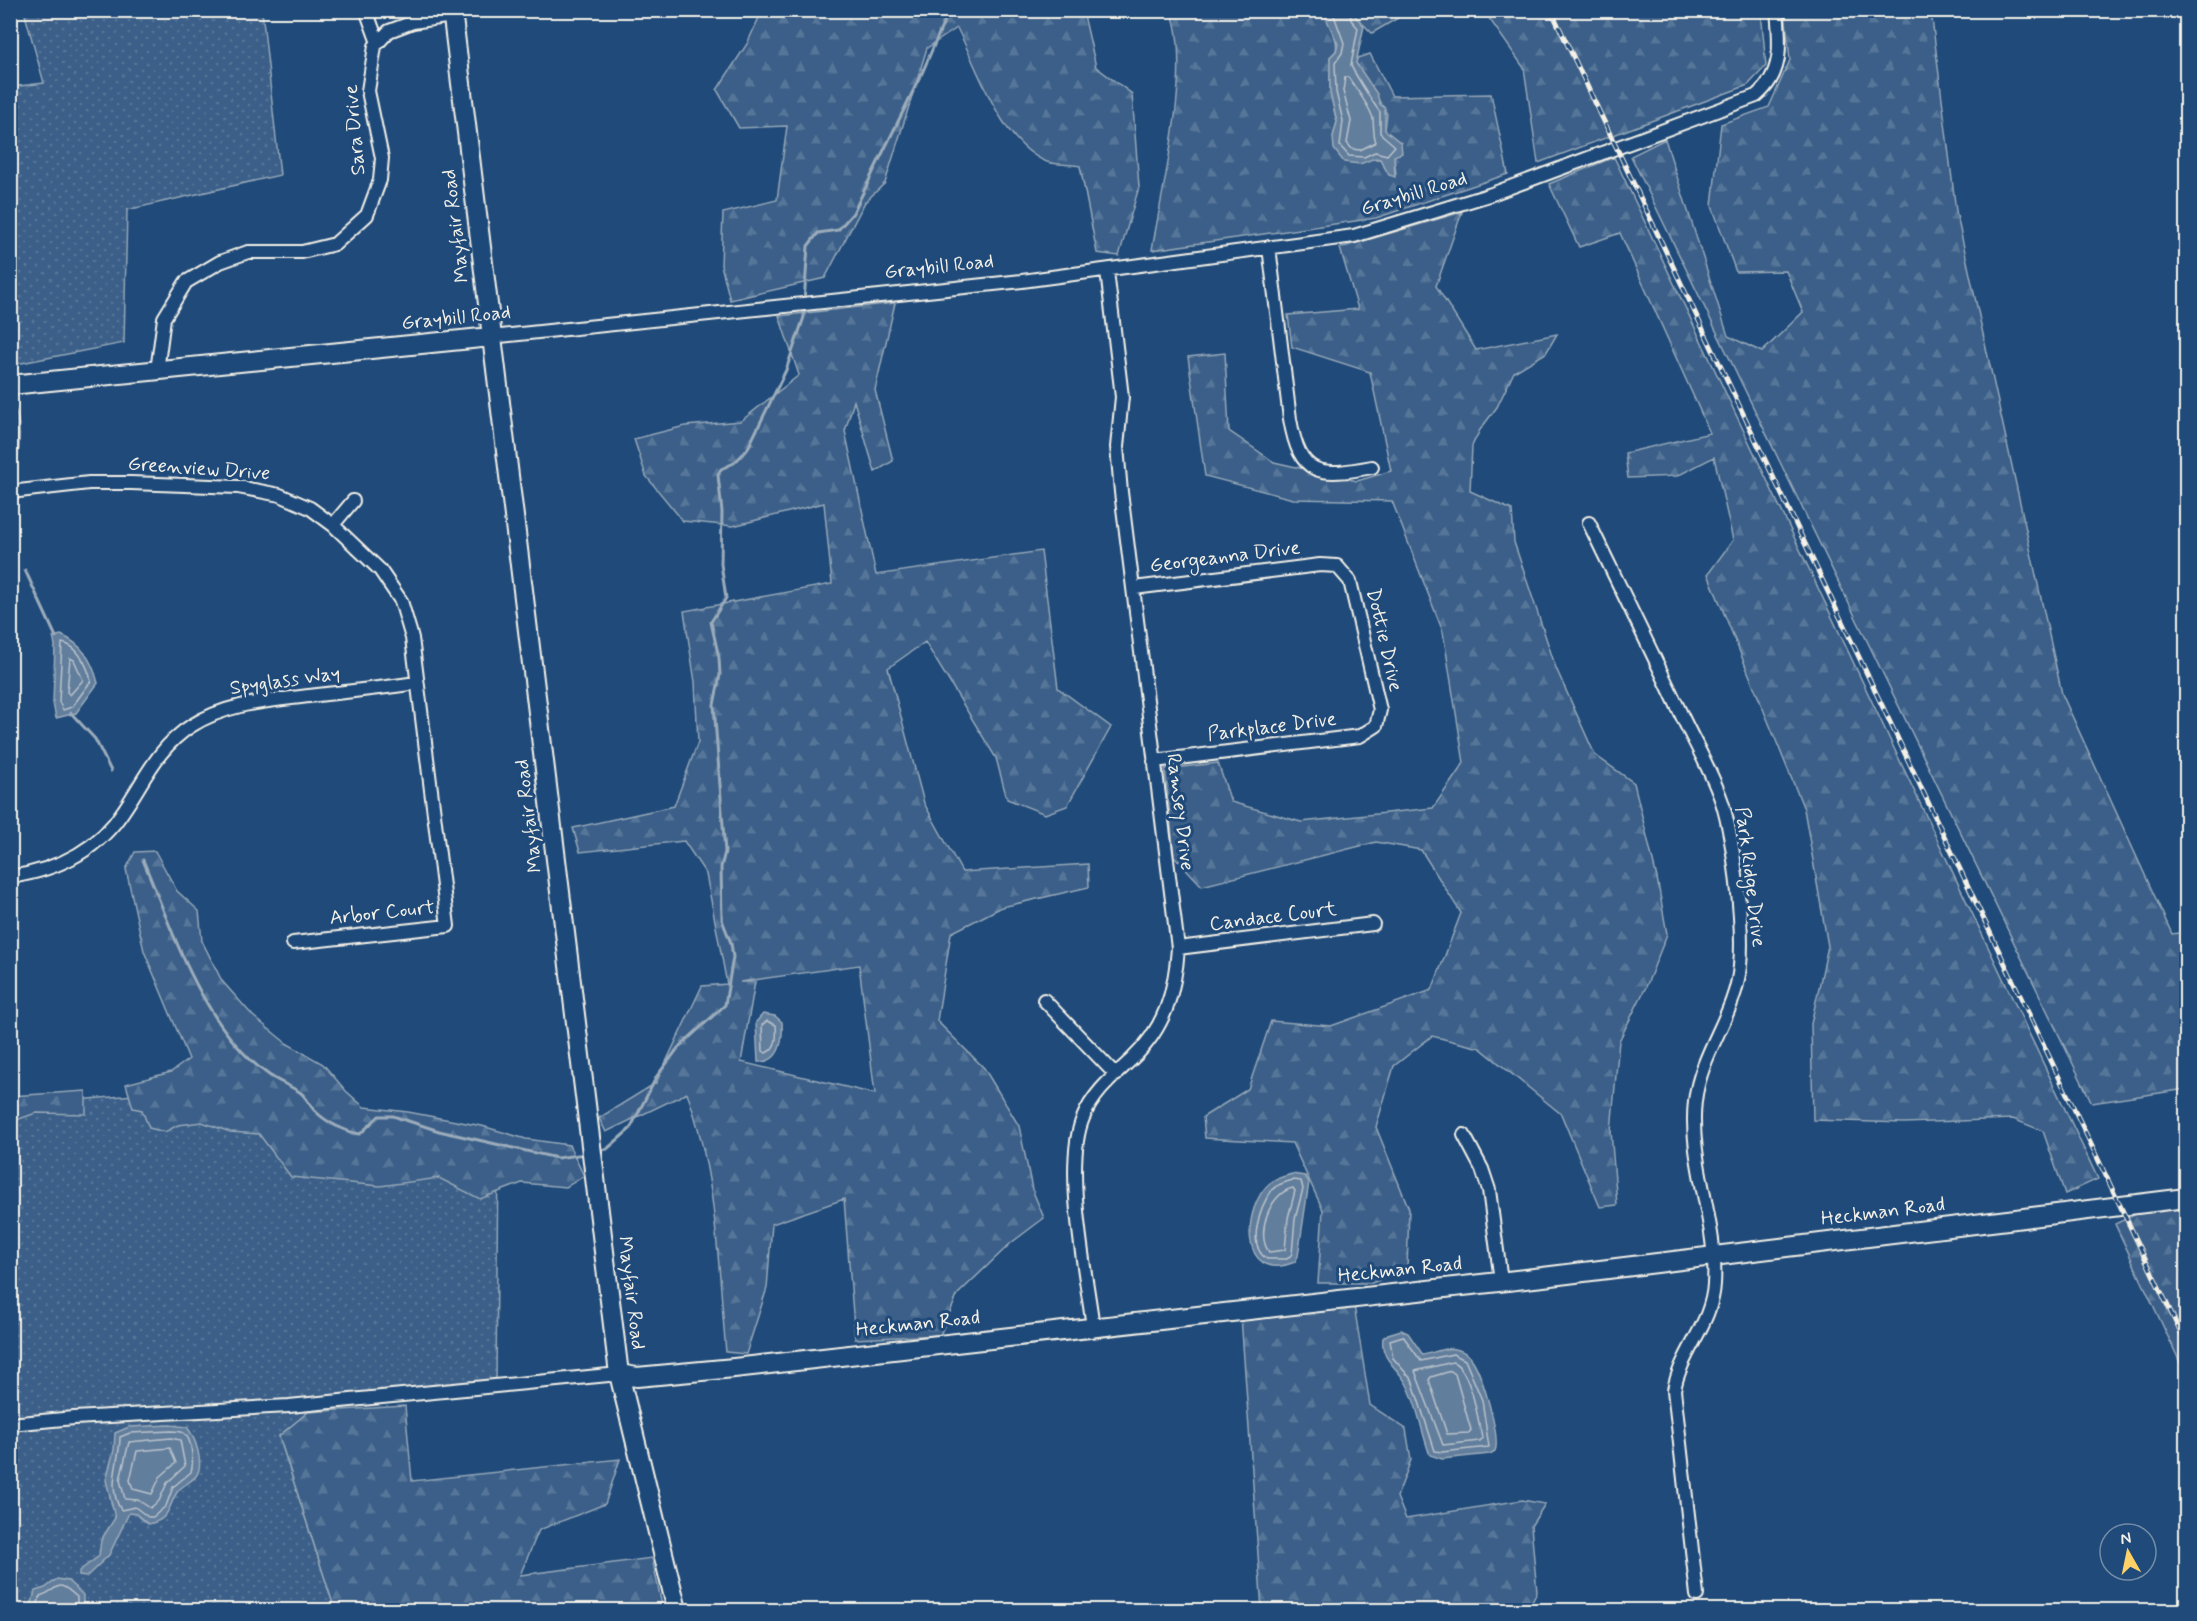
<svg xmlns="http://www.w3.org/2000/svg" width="2197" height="1621" font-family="Mynerve,sans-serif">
<defs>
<pattern id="grass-dots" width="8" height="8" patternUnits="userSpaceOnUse" patternTransform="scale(1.5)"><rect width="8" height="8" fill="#3a5f88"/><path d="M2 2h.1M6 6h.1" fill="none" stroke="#577699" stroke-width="1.8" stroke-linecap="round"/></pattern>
<pattern id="forest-firs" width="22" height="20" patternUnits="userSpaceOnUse" patternTransform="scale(1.5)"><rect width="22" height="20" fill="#3a5f88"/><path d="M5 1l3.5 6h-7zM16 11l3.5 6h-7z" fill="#577699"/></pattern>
</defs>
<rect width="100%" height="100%" fill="#1f4a7a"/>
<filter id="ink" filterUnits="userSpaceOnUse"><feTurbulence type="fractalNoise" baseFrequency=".0167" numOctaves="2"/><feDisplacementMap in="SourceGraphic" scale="12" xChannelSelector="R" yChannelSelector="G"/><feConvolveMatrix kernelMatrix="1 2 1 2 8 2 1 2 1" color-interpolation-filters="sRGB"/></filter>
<g filter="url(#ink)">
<!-- grass -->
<path fill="url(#grass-dots)" stroke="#97a8b8" stroke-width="1.5" d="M24 11H262L280 175 127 210 124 343 11 365V87L44 83Z
M134 1095 498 1152 496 1382 326 1398 279 1436 335 1610H11V1106Z"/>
<!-- forest -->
<path fill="url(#forest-firs)" stroke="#97a8b8" stroke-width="1.5" fill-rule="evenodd" d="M762 11H1083L1096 67 1132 94 1139 187 1119 256 1097 253 1080 166C1070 164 1057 165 1047 162 1000 143 979 70 957 28L927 48 885 183 865 202 825 278 730 300 721 265 723 213 777 200 787 126 739 128 717 90 747 44Z
M1171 11H1326C1327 25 1339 36 1336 51L1330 57V93L1337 122 1333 137 1371 159H1380L1389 175 1396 174 1394 156 1385 130 1387 114 1356 63 1357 58 1370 54 1392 96 1491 94 1508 174 1376 218 1152 250C1162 189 1193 66 1171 11Z
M1355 11H1410L1372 33 1356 17Z
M1484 11H1761L1766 66 1748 85 1538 163 1524 68Z
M1785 11H1931L1956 211 2062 694 2172 934 2186 932V1089L2092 1103 1631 156 1665 139 1728 336 1762 352 1803 312 1786 271 1736 272 1712 206 1721 124 1769 107 1790 60Z
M1614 157 2098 1179 2065 1194 2043 1131 2013 1119 1904 1123 1813 1120 1811 1024 1828 946 1804 809 1708 574 1733 540 1714 457 1677 476 1628 478 1625 453 1710 433 1620 233 1579 247 1549 184Z
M1462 212 1436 286 1476 350 1557 334 1546 353 1514 372 1497 407 1480 430 1472 446 1470 491 1512 510 1514 542 1556 668 1595 755 1634 783 1657 878 1667 934 1646 987 1619 1041 1611 1131 1617 1205 1600 1207 1561 1114 1480 1048 1432 1036 1394 1066 1376 1127 1409 1209 1407 1269 1372 1283H1318L1323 1210 1292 1143 1205 1138 1203 1117 1248 1089 1271 1021 1331 1026 1432 990 1461 913 1421 850 1376 842 1202 886 1174 856 1165 769 1218 763 1231 802 1301 822 1433 808 1464 763 1443 632 1392 501 1293 499 1205 476 1188 357 1225 353 1229 431 1274 462 1357 481 1391 471 1370 372 1292 347 1288 315 1358 309 1340 248Z
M895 303 875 390 893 461 875 472 854 401 845 431 876 575 1041 551 1058 688 1111 727 1067 806 1045 814 1007 799 996 758 925 642 888 668 924 803 962 872 1088 864 1089 887 1002 907 951 933 937 1021 984 1068 1019 1126 1032 1189 1044 1218 1011 1243 958 1294 940 1335 855 1339 844 1199 772 1224 767 1288 746 1354 726 1352C718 1266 717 1175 687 1093L606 1132 599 1118 656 1083 702 986 727 984 706 874 684 841 580 852 573 828 674 806 698 742 695 682 684 611 832 584 824 503 733 526 683 521 646 476 634 439 685 426 741 421 799 375 779 316ZM859 965 875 1094 741 1062 755 982H740Z
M155 851 177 891 199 911 202 941 222 981 253 1016 286 1043 323 1064 346 1091 364 1107 408 1112 482 1126 526 1139 569 1145 584 1176 566 1187 522 1183 480 1199 439 1178 380 1186 291 1177 259 1134 230 1132 202 1122 178 1125 165 1132 149 1128 142 1110 133 1108 126 1084 171 1072 189 1059 144 951 126 869 135 852Z
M86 1091V1114L36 1113 11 1122V1096Z
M2186 1208V1375L2115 1224 2136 1214Z
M1354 1305 1370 1405 1406 1429 1411 1460 1397 1497 1406 1519 1522 1500 1545 1504 1531 1526 1537 1592 1528 1610H1262L1241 1317Z
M405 1406 412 1481 620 1459 605 1504 539 1530 520 1575 652 1558 663 1610H335L279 1436 308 1412Z"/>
<!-- water -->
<path fill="#627e9d" stroke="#9cacbb" stroke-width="1.5" d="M1326 11H1355L1356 17 1364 26 1356 63 1377 94 1380 104 1385 108V130L1401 143 1402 153 1394 156 1395 177 1389 175 1380 159 1375 158 1360 164 1344 162 1334 149 1333 137 1337 122 1330 93V57L1336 51 1338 44 1326 18Z
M11 409H15C21 424 20 445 17 460L12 463Z
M61 635C82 644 92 660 98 683L76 713 56 718 53 703 55 645 53 637Z
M763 1014 775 1016 782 1022C783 1039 781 1063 758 1062L756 1022Z
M1292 1174 1305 1176 1309 1182 1298 1256 1295 1262C1238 1285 1242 1206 1270 1183 1277 1178 1284 1176 1292 1174Z
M1401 1330 1408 1333 1423 1355C1434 1353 1448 1345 1459 1350 1465 1352 1470 1356 1473 1361 1482 1375 1501 1437 1495 1451L1490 1454 1442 1459 1430 1455C1421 1432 1418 1404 1406 1383 1397 1367 1380 1359 1383 1338L1388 1334Z
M170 1425 187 1427C195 1437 205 1464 196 1476 191 1482 183 1485 178 1491 168 1504 172 1520 148 1524L136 1514 129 1513 109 1555 86 1577 79 1576V1571L99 1556 101 1540 115 1518 106 1480 114 1450 115 1433 129 1427Z
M57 1579 68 1581 83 1595V1610H30L35 1591 45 1588Z"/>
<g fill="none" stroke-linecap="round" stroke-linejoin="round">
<!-- shore -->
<path stroke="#bac3ca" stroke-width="1.5" d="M1332 10 1344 43 1342 53 1335 63 1336 92 1343 121 1340 146 1349 156 1364 157 1375 152 1387 155 1395 146 1380 133V112C1377 109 1352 70 1351 65L1358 28 1351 20 1350 10
M1345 77H1348C1355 87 1371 108 1373 119 1374 128 1373 134 1376 142L1360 150 1352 149 1347 143 1351 121 1343 91Z
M62 643C78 645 88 667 91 681L72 707 63 710 59 702Z
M70 658 74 660 83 680 70 695 67 692Z
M767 1021 776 1025C777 1037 777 1048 766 1053L763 1051 762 1025Z
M1293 1180 1301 1181 1303 1189 1295 1219 1292 1254 1287 1259H1267C1246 1246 1260 1206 1272 1190 1277 1184 1286 1182 1293 1180Z
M1293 1188 1295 1191 1288 1218 1285 1250 1269 1252C1255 1234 1270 1192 1293 1188Z
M1403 1336 1421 1361 1453 1354 1465 1360 1482 1400 1489 1447 1442 1452 1435 1451 1412 1380 1393 1358 1390 1340Z
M1453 1362C1471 1370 1478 1419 1482 1438L1480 1441 1443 1445 1415 1371Z
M1451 1371 1455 1374 1471 1430 1469 1433 1447 1434 1429 1380 1431 1377Z
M171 1431C175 1431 182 1431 185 1434 192 1440 194 1463 191 1472L173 1487 166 1506 153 1517H148L135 1507 121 1510C106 1486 120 1462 120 1437L130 1433Z
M171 1438 180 1440 185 1466 167 1483 159 1501 150 1508 138 1500 125 1499 120 1480 129 1442Z
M170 1448 176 1463 160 1477 152 1494 133 1489 130 1480 137 1451Z
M36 1610 40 1596C61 1589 55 1577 77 1597V1610"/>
<!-- stream -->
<path stroke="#9cacbb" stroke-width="3" d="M804 302 808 246 818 233 838 230 853 213 923 71 949 10
M25 570 56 637
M71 713 95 739 111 771
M143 860C173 931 203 1029 269 1075 279 1082 291 1086 301 1093 307 1098 310 1106 315 1111 326 1122 345 1132 360 1134L379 1116H393L439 1131 557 1158 585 1154
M597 1151 607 1149 630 1129 657 1076 679 1047 725 1005 733 957 731 943 722 920 721 867 725 852 714 705 720 675 719 658 711 622 726 598 721 564 722 512 718 475 721 469 734 463 747 450 786 370 804 317V308"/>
<defs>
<path id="street" d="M366 10 378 43
M1269 247 1290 419C1300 477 1319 477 1372 467
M491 337 1022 281 1354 236 1489 195 1756 96C1784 73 1780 44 1777 10
M157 371 164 318 186 282 220 262 248 252H302L335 244 367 215 380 180 382 158 368 91 375 46 389 31 413 22 452 16
M10 492 89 483H131L238 487 280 495 310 508 333 525 380 570 401 601 412 638 448 926 293 943
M1589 523C1620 587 1651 650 1681 714 1694 742 1712 772 1722 802 1734 841 1744 926 1740 966 1736 1014 1701 1051 1695 1101 1688 1161 1718 1223 1714 1284 1712 1324 1681 1351 1674 1390L1697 1595
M333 525 353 501
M1134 588 1320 565 1337 566 1350 581 1380 710 1376 726 1360 736 1154 761
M10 877C57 870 98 851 124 810 145 779 158 747 191 726 227 703 268 701 309 696 345 692 381 688 417 683
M1178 948 1373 924
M1044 1000 1116 1075
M1464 1135 1482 1169 1489 1190 1501 1281
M1093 1327C1086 1273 1063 1166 1083 1118 1093 1093 1113 1077 1132 1059 1165 1028 1175 992 1178 948L1121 492 1117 447 1122 397 1107 271
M10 1424 74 1418 289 1406 619 1374"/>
<path id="secondary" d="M452 10 619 1374 677 1610
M10 385 491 337
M619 1374 637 1377 734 1368 1543 1277 2186 1198"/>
</defs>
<!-- street casing -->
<use href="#street" stroke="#f4f1e8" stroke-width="16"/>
<!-- secondary casing -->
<use href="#secondary" stroke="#f4f1e8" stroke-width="22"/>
<!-- street -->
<use href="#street" stroke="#1f4a7a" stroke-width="12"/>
<!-- secondary -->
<use href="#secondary" stroke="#1f4a7a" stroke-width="18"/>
<defs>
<path id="rail" d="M1551 10 2186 1344"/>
</defs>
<!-- rail casing -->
<use href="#rail" stroke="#f4f1e8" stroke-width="5"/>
<!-- rail -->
<use href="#rail" stroke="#1f4a7a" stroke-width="3" stroke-dasharray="9" stroke-linecap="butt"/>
</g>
</g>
<g text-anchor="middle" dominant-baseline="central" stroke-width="6" stroke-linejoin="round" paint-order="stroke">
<!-- street labels -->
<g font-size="20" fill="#f4f1e8" stroke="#1f4a7a">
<text transform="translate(355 130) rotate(-95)">Sara Drive</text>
<text transform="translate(1414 194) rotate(-17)">Graybill Road</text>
<text transform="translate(456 226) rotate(-97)">Mayfair Road</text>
<text transform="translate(939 267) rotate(-6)">Graybill Road</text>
<text transform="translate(456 318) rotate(-6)">Graybill Road</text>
<text transform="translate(199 469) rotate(4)">Greenview Drive</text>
<text transform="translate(1225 557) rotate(-7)">Georgeanna Drive</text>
<text transform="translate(1384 640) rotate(77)">Dottie Drive</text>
<text transform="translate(285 681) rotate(-8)">Spyglass Way</text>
<text transform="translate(1272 727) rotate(-7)">Parkplace Drive</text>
<text transform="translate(1180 812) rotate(83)">Ramsey Drive</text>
<text transform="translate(529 816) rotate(-97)">Mayfair Road</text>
<text transform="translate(1750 877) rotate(83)">Park Ridge Drive</text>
<text transform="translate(382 913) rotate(-6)">Arbor Court</text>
<text transform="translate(1273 917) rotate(-7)">Candace Court</text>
<text transform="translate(1883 1212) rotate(-7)">Heckman Road</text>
<text transform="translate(1400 1270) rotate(-6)">Heckman Road</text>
<text transform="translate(631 1293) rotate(83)">Mayfair Road</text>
<text transform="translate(918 1324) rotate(-6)">Heckman Road</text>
</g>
</g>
<!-- margin -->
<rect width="2197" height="1621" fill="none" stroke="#1f4a7a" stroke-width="36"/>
<rect x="18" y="18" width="2161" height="1585" fill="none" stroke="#f4f1e8" stroke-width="2" filter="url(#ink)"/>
<!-- north arrow -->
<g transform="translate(2128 1552) rotate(351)"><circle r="28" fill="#1f4a7a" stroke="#748da6" stroke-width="1.5"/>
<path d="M0-4.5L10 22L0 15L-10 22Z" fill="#ffd166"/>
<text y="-9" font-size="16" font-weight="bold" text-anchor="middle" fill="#f4f1e8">N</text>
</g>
</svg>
